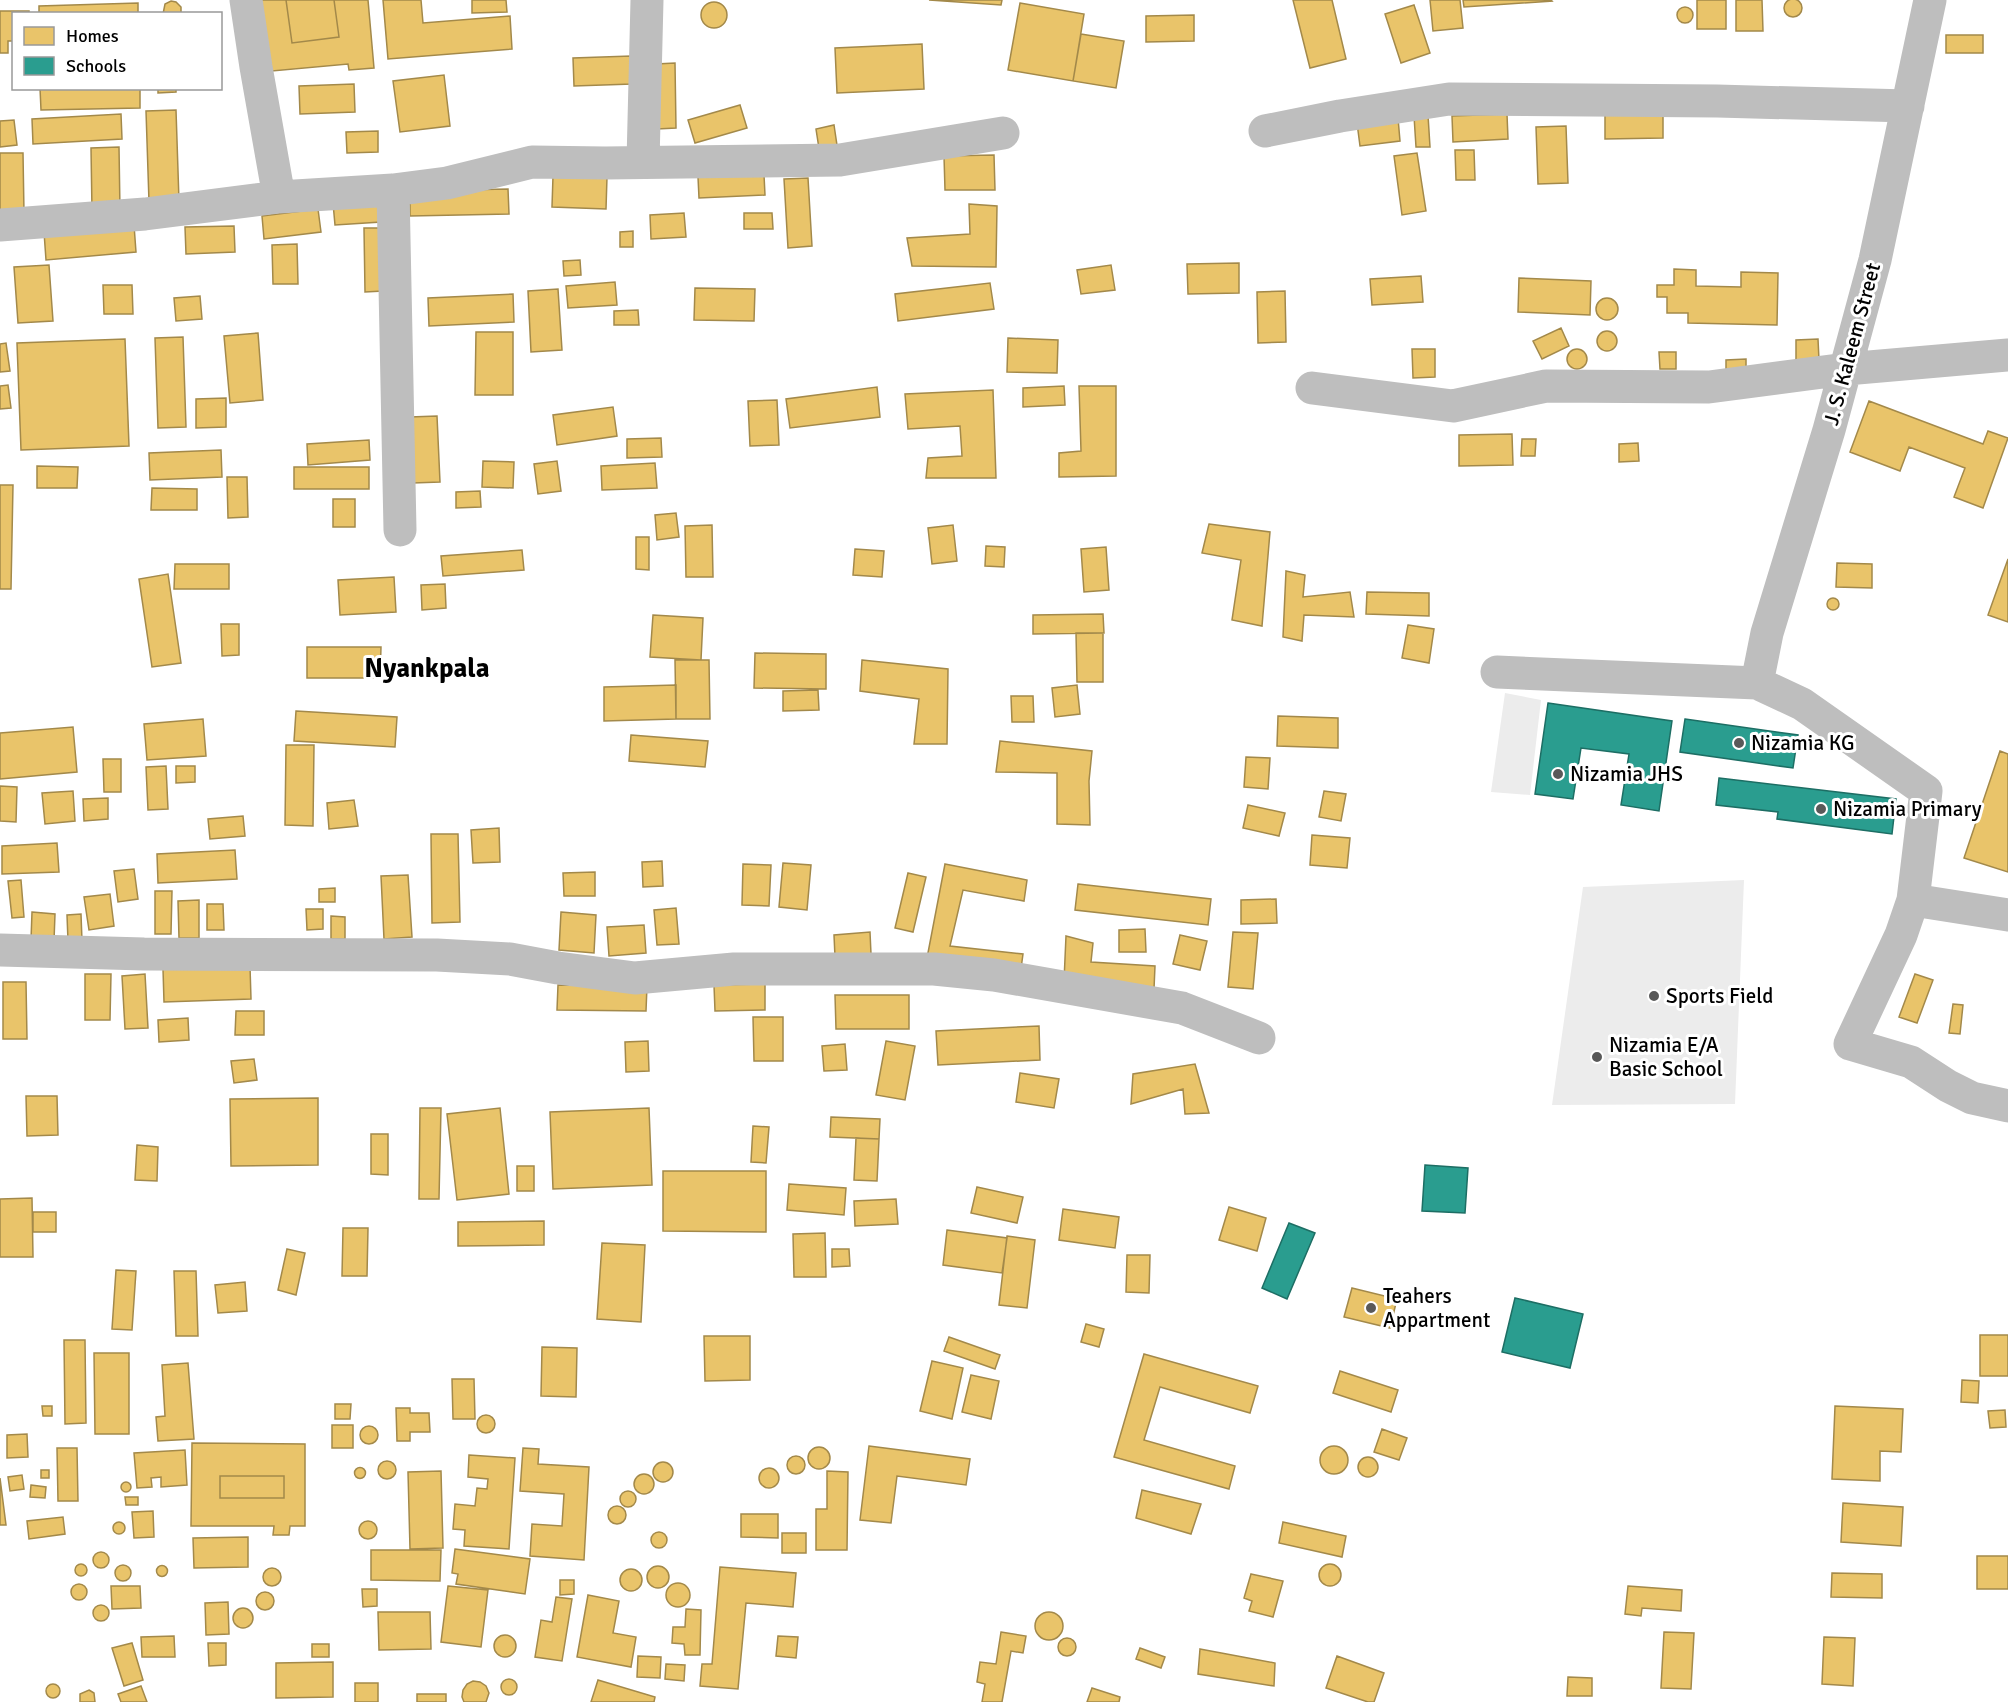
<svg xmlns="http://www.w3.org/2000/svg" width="2008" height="1702" font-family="Signika,sans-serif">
<rect width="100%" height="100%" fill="#fff"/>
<!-- green -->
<path fill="#ececec" d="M1505 693 1541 700 1530 795 1491 792Z
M1744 880 1735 1104 1552 1105 1583 887Z"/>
<!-- homes -->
<path fill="#e9c46a" stroke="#a3894a" stroke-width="1.5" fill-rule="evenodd" d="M1784 8a9 9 0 1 1 18 0a9 9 0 1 1-18 0Z
M260 0H286L292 43 339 37 334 0H368L374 68 349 70 348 64 261 72Z
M286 0H334L339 37 292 43Z
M383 0H421L423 23 510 16 512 49 388 59Z
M472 0H506L507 12 472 13Z
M929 0H1002L1001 5Z
M1293 0H1332L1346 59 1310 68Z
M1430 0H1460L1463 28 1433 31Z
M1463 0H1551L1552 1 1464 7Z
M1697 0H1726V29H1697Z
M1736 0H1762L1763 31H1736Z
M171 1 176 2 181 7V14H163L165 4Z
M701 15a13 13 0 1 1 26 0a13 13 0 1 1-26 0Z
M138 3V14H39V6Z
M1020 3 1084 14 1073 81 1008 70Z
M1414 5 1430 53 1401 63 1385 14Z
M1677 15a8 8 0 1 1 16 0a8 8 0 1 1-16 0Z
M0 11H29V14H14V41H8V53H0Z
M1194 15V41L1146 42V16Z
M1081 34 1124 41 1116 88 1073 81Z
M1946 35H1983V53H1946Z
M922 44 924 89 837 93 835 48Z
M631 56 632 84 574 86 573 58Z
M675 63 676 128 657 129 656 64Z
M444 75 450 126 400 132 393 81Z
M354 84 355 112 300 114 299 86Z
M40 88H140V108L41 110Z
M158 88H176V92L158 93Z
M740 105 747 128 695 143 688 120Z
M176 110 179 201 149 202 146 111Z
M1663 111V138L1605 139V112Z
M121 114 122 139 33 144 32 119Z
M1507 114 1508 139 1453 142 1452 116Z
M1428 115 1430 147H1416L1414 116Z
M1398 118 1400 141 1360 146 1357 123Z
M14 120 17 145 0 147V121Z
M834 125 838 152 820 155 816 129Z
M1566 126 1568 183 1538 184 1536 127Z
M378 131V152L347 153 346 132Z
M119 147 120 211H92L91 148Z
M1455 150H1474L1475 180H1456Z
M0 153H23L24 213H0Z
M1417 153 1426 211 1402 215 1394 156Z
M994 155 995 190H945L944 156Z
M764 175 765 195 699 198 698 177Z
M553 176 607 177 606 209 552 207Z
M808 178 812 246 788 248 784 179Z
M508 189 509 214 410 216V191Z
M379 200 381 222 335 225 333 203Z
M969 204 997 206 996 267 912 266 907 238 970 234Z
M318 209 321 232 264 239 262 216Z
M684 213 686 237 651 239 650 215Z
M744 213H772L773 229H744Z
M134 225 136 252 46 260 44 232Z
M234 226 235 252 186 254 185 227Z
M364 228H381L383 291 365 292Z
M633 231V247H620V232Z
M297 244 298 284H273L272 245Z
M580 260 581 275 564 276 563 261Z
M1239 263V293L1188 294 1187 264Z
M49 265 53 321 18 323 14 267Z
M1111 265 1115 290 1081 294 1077 270Z
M1674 269 1696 270V286L1741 287V272L1778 273 1777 325 1688 323V313H1667V297H1657V285H1674Z
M1421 276 1423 302 1372 305 1370 279Z
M1519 278 1591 281 1590 315 1518 312Z
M615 282 617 305 568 308 566 286Z
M990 283 994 309 898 321 895 294Z
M103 285H132L133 314H104Z
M695 288 755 289 754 321 694 320Z
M558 289 562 350 531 352 528 291Z
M1285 291 1286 342 1258 343 1257 292Z
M513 294 514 322 429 326 428 298Z
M200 296 202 319 176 321 174 298Z
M1596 309a11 11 0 1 1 22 0a11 11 0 1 1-22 0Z
M638 310 639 325H614V311Z
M1561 328 1569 346 1542 359 1533 341Z
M1597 341a10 10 0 1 1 20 0a10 10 0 1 1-20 0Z
M476 332H513V395H475Z
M258 333 263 400 230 403 224 336Z
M183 337 186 427 158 428 155 338Z
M1008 338 1058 340 1057 373 1007 372Z
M125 339 129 446 21 450 17 343Z
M1818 339 1819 360 1796 361V340Z
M6 343 10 371 0 372V344Z
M1412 349H1435V377L1413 378Z
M1567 359a10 10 0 1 1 20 0a10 10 0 1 1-20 0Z
M1659 352H1676V369H1660Z
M1746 359V373H1726V360Z
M8 385 11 408 0 409V386Z
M1064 386 1065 405 1023 407V388Z
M1079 386H1116V476L1059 477V453L1081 451Z
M877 387 880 417 790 428 786 399Z
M993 390 996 478H926L928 458 962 456 960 426 908 429 905 394Z
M226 398V427L196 428V399Z
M777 400 779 445 750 446 748 401Z
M1869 401 1983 444 1988 431 2008 438 1983 508 1954 497 1965 468 1909 447 1900 471 1850 452Z
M613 407 617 436 557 445 553 415Z
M437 416 440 482 413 483 410 417Z
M1512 434 1513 465 1459 466V435Z
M661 438 662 457 627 458V439Z
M1522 439H1536L1535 456H1521Z
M369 440 370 460 308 465 307 444Z
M1638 443 1639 461 1619 462V444Z
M221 450 222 477 150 480 149 453Z
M483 461 514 462 513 488 482 487Z
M557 461 561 491 538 494 534 464Z
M655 463 657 488 602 490 601 466Z
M37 466 78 467 77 488H37Z
M294 467H369V489H294Z
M227 477H247L248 517 228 518Z
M0 485H13L11 589H0Z
M152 488 197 489V510H151Z
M480 491 481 507 456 508V492Z
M333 499H355V527H333Z
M676 513 679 537 657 540 655 515Z
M1209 524 1270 532 1262 626 1232 620 1241 560 1202 553Z
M712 525 713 577H686L685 526Z
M953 525 957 561 932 564 928 528Z
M636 537H649V570L636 569Z
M986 546 1005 547 1004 567 985 566Z
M1106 547 1109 590 1084 592 1081 549Z
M855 549 884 551 882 577 853 575Z
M522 550 524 570 443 576 441 556Z
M2008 559V622L1988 615Z
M1837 563 1872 564V588L1836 587Z
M175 564H229V589H174Z
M1286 571 1305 575 1303 597 1350 592 1354 617 1304 615 1302 641 1283 637Z
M168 574 181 663 152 667 139 579Z
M394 577 396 612 340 615 338 580Z
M445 584 446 608 422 610 421 585Z
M1367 592 1429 593V616L1366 614Z
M1827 604a6 6 0 1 1 12 0a6 6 0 1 1-12 0Z
M1103 614 1104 633 1033 634V615Z
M653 615 703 618 701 660 650 657Z
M221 624H239V655L222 656Z
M1408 625 1434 629 1429 663 1402 658Z
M1076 633H1103V682H1077Z
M307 647H381L380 678H307Z
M755 653 826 654V689L754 688Z
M675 660H709L710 719H676Z
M862 660 948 669 947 744H914L919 699 860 691Z
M676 685V719L604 721V687Z
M1077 685 1080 714 1055 717 1052 688Z
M818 690 819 710 783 711V691Z
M1011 696H1033L1034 722H1012Z
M296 711 397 717 395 747 294 741Z
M1278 716 1338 718V748L1277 746Z
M203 719 206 756 147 760 144 724Z
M73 727 77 772 0 779V733Z
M631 735 708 741 705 767 629 761Z
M1000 741 1092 751 1089 781 1090 825 1057 824V773L996 772Z
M286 745H314L313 826 285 825Z
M2000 751 2008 754V872L1964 858Z
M1246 757 1270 758 1268 789 1244 787Z
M103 759H121V792H104Z
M166 766 168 809 148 810 146 767Z
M176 766H195V782L176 783Z
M0 786 17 787 16 822 0 821Z
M73 791 75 821 45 824 42 793Z
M1324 791 1346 794 1341 821 1319 817Z
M108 798V819L84 821 83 799Z
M354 800 358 826 329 829 327 803Z
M1248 805 1285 813 1279 836 1243 828Z
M243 816 245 836 210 839 208 819Z
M499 828 500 862 473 863 471 830Z
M431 834H458L460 922 432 923Z
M1312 835 1350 838 1347 868 1310 865Z
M57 843 59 872 2 874V846Z
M235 850 237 879 158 883 157 854Z
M662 861 663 886 643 887 642 862Z
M783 863 811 865 807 910 779 907Z
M743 864 771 865 769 906 742 905Z
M945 864 1027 880 1024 901 963 890 950 946 1023 954 1020 976 927 958Z
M134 869 138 899 118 902 114 871Z
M595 872V896H564L563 873Z
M908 873 926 877 913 932 895 928Z
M408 875 412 937 384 939 381 876Z
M21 880 24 917 12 918 8 881Z
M1078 884 1211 899 1208 925 1075 910Z
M335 888V902H319V889Z
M155 891H172L171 934H155Z
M110 894 114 926 89 930 84 897Z
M1276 899 1277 923 1241 924V900Z
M199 900V938H179L178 901Z
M207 904H223L224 930H207Z
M676 908 679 944 657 945 654 910Z
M306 909H323V929L307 930Z
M32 912 55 914 54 941 31 940Z
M561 912 596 915 594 953 559 950Z
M81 914 82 941H68L67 915Z
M331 916 345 917V939H331Z
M644 925 646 953 609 956 607 927Z
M1145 929 1146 952H1119V930Z
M870 932 871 954 835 957 834 935Z
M1233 932 1258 933 1253 989 1228 987Z
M1180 935 1207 941 1200 970 1173 964Z
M1066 936 1093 943 1091 962 1155 966 1154 989 1064 981Z
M250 966 251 999 164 1002 163 969Z
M85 974H111L110 1020H85Z
M145 974 148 1028 125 1029 122 976Z
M1915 974 1933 980 1917 1023 1899 1017Z
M3 982H26L27 1039H3Z
M765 984V1010L715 1011 714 985Z
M558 985 647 986 646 1011 557 1010Z
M835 995H909V1029H836Z
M1953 1004 1963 1005 1960 1034 1949 1033Z
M236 1011H264V1035H235Z
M753 1017H783V1061H754Z
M188 1018 189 1040 159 1042 158 1020Z
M1039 1026 1040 1060 938 1065 936 1031Z
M648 1041 649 1071 626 1072 625 1042Z
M886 1041 915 1046 905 1100 876 1095Z
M845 1044 847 1070 824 1071 822 1046Z
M254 1059 257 1080 234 1083 231 1061Z
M1195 1064 1209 1113 1185 1114 1183 1089 1131 1104 1133 1074Z
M1020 1073 1059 1079 1054 1108 1016 1102Z
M26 1096H57L58 1135 27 1136Z
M318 1098V1165L231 1166 230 1099Z
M420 1108H441L439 1199H419Z
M500 1108 509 1194 457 1200 447 1114Z
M649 1108 652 1185 553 1189 550 1112Z
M831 1117 880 1119 879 1139 830 1137Z
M753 1126 769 1127 766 1163 751 1162Z
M371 1134H388V1175L371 1174Z
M856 1138 879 1139 877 1181 854 1180Z
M137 1145 158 1147 157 1181 135 1180Z
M517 1166H534V1191H517Z
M663 1171H766V1232L663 1231Z
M789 1184 846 1188 844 1215 787 1210Z
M977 1187 1023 1197 1017 1223 971 1213Z
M32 1198 33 1257H0V1199Z
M896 1199 898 1224 855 1226 854 1201Z
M1229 1207 1266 1218 1257 1251 1219 1240Z
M1063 1209 1119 1217 1115 1248 1059 1240Z
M33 1212H56V1232H33Z
M544 1221V1245L458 1246V1222Z
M343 1228H368L367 1276H342Z
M947 1230 1007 1238 1002 1273 943 1265Z
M825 1233 826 1277H794L793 1234Z
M1007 1236 1035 1240 1027 1308 999 1305Z
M602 1243 645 1245 641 1322 597 1319Z
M287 1249 305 1253 296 1295 278 1290Z
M832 1249H849L850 1266 832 1267Z
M1127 1255H1150L1149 1293 1126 1292Z
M116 1270 136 1271 132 1330 112 1329Z
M174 1271H196L198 1336H176Z
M245 1282 247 1311 218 1313 215 1285Z
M1352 1288 1397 1299 1390 1328 1344 1317Z
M1086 1324 1104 1329 1099 1347 1081 1342Z
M1980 1335H2008V1376H1980Z
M704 1336H750V1380L705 1381Z
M949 1337 1000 1355 995 1369 944 1351Z
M64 1340H85L86 1423 65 1424Z
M542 1347 577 1348 576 1397 541 1396Z
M94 1353H129V1434H95Z
M1144 1354 1258 1386 1250 1413 1160 1387 1144 1440 1235 1466 1229 1489 1114 1457Z
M932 1361 963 1368 952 1419 920 1411Z
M188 1363 194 1439 158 1441 156 1417 165 1416 162 1365Z
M1340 1371 1398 1390 1391 1412 1333 1393Z
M971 1375 999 1381 991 1419 962 1412Z
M452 1379H474L475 1419H453Z
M1962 1380 1979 1381 1978 1403 1961 1402Z
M335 1404H351L350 1419H335Z
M42 1406H52V1416H43Z
M1835 1406 1903 1409 1901 1452 1880 1451V1481L1832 1479Z
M396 1408H410V1413H429L430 1432H410V1441H397Z
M2005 1410 2006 1427 1990 1428 1988 1411Z
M477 1424a9 9 0 1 1 18 0a9 9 0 1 1-18 0Z
M332 1425H353V1448H332Z
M360 1435a9 9 0 1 1 18 0a9 9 0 1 1-18 0Z
M1382 1429 1407 1438 1399 1460 1374 1452Z
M27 1434 28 1457 7 1458V1435Z
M192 1443 305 1444V1526H290L289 1535H273L274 1526H191ZM220 1476H284V1498H220Z
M869 1446 970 1459 966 1485 897 1476 891 1523 860 1520Z
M1320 1460a14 14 0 1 1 28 0a14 14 0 1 1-28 0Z
M808 1458a11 11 0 1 1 22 0a11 11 0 1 1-22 0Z
M57 1448H77L78 1501H58Z
M523 1448 539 1449 538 1464 589 1467 584 1560 530 1556 532 1524 562 1526 564 1494 520 1491Z
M185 1450 187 1485 161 1487V1477L151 1478 152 1487 137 1488 134 1453Z
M469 1455 515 1458 509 1549 464 1546 465 1530 453 1529 455 1504 475 1506 477 1488 487 1489 488 1479 468 1477Z
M787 1465a9 9 0 1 1 18 0a9 9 0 1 1-18 0Z
M1358 1467a10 10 0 1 1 20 0a10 10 0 1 1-20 0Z
M378 1470a9 9 0 1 1 18 0a9 9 0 1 1-18 0Z
M653 1472a10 10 0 1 1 20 0a10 10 0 1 1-20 0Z
M759 1478a10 10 0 1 1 20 0a10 10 0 1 1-20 0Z
M354.5 1473a5.5 5.5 0 1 1 11 0a5.5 5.5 0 1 1-11 0Z
M41 1470H49V1478H41Z
M441 1471 443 1548 410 1549 408 1472Z
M827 1471 848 1472 847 1550H816V1509H827Z
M634 1484a10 10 0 1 1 20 0a10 10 0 1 1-20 0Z
M22 1475 24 1489 10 1491 8 1477Z
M220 1476H284V1498H220Z
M0 1478 6 1525H0Z
M121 1487a5 5 0 1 1 10 0a5 5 0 1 1-10 0Z
M31 1485 46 1487 45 1498 30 1497Z
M1142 1490 1201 1504 1191 1534 1136 1518Z
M620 1499a8 8 0 1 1 16 0a8 8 0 1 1-16 0Z
M125 1497H138V1505H126Z
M1843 1503 1903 1507 1901 1546 1841 1542Z
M608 1515a9 9 0 1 1 18 0a9 9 0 1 1-18 0Z
M153 1511 154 1537 134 1538 132 1512Z
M741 1514H778V1538L741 1537Z
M63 1517 65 1534 29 1539 27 1521Z
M359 1530a9 9 0 1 1 18 0a9 9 0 1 1-18 0Z
M1283 1522 1346 1536 1342 1557 1279 1543Z
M113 1528a6 6 0 1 1 12 0a6 6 0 1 1-12 0Z
M651 1540a8 8 0 1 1 16 0a8 8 0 1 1-16 0Z
M782 1533H806V1553H782Z
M248 1537V1567L194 1568 193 1538Z
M455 1549 530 1559 525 1594 456 1584 458 1574 452 1573Z
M371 1550H441L440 1581 371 1580Z
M93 1560a8 8 0 1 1 16 0a8 8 0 1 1-16 0Z
M1977 1556H2008V1589H1977Z
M75 1570a6 6 0 1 1 12 0a6 6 0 1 1-12 0Z
M1319 1575a11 11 0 1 1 22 0a11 11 0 1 1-22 0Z
M115 1573a8 8 0 1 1 16 0a8 8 0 1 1-16 0Z
M156.5 1571a5.5 5.5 0 1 1 11 0a5.5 5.5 0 1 1-11 0Z
M647 1577a11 11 0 1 1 22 0a11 11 0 1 1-22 0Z
M720 1567 796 1573 793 1607 746 1603 738 1689 700 1686 702 1664H712Z
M263 1577a9 9 0 1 1 18 0a9 9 0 1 1-18 0Z
M620 1580a11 11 0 1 1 22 0a11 11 0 1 1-22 0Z
M1832 1573 1882 1574V1598L1831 1597Z
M1251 1574 1283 1581 1273 1617 1249 1611 1252 1601 1244 1598Z
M560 1580H574V1594L560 1595Z
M666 1595a12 12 0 1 1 24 0a12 12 0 1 1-24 0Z
M71 1592a8 8 0 1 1 16 0a8 8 0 1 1-16 0Z
M111 1586H140L141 1608 112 1609Z
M448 1586 488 1590 481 1647 441 1642Z
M1628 1586 1682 1590 1681 1611 1642 1608 1641 1616 1625 1614Z
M362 1589H377V1606L363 1607Z
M256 1601a9 9 0 1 1 18 0a9 9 0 1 1-18 0Z
M588 1595 619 1601 613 1633 636 1637 631 1667 577 1657Z
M556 1597 572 1599 562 1661 535 1657 541 1620 552 1622Z
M228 1602 229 1634 206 1635 205 1603Z
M93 1613a8 8 0 1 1 16 0a8 8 0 1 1-16 0Z
M233 1618a10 10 0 1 1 20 0a10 10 0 1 1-20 0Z
M686 1609 701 1610 700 1655H685L684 1644 672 1643 673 1627H685Z
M378 1612H430L431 1649 379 1650Z
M1035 1626a14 14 0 1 1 28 0a14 14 0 1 1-28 0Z
M1001 1632 1026 1636 1023 1653 1011 1651 1002 1702H982L985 1684 977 1682 980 1662 996 1664Z
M1664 1632 1694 1633 1691 1689 1661 1688Z
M494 1646a11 11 0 1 1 22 0a11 11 0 1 1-22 0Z
M174 1636 175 1657H142L141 1637Z
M778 1636 798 1637 796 1658 776 1656Z
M1824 1637 1855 1638 1853 1686 1822 1684Z
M1058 1647a9 9 0 1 1 18 0a9 9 0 1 1-18 0Z
M132 1643 143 1680 124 1686 112 1648Z
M208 1643H226V1665L209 1666Z
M312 1644H329V1657H312Z
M1140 1648 1165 1657 1161 1668 1136 1659Z
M1200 1649 1275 1663 1274 1686 1198 1674Z
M638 1656 661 1657 660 1678 637 1677Z
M1337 1656 1384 1673 1374 1702H1368L1326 1688Z
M333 1662V1697L276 1698V1663Z
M666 1664 685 1665 684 1681 665 1679Z
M1568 1677 1592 1678V1696H1567Z
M501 1687a8 8 0 1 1 16 0a8 8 0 1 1-16 0Z
M598 1680 655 1697 654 1702H591Z
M473 1681 480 1682 486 1686 489 1693 486 1702H464L462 1697 463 1690 467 1684Z
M355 1683H378V1702H355Z
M46 1691a7 7 0 1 1 14 0a7 7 0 1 1-14 0Z
M141 1686 147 1702H121L118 1694Z
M1092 1688 1120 1697 1119 1702H1087Z
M89 1690 94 1693 95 1702H80V1694Z
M417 1694H446V1702H417Z"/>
<!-- schools -->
<path fill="#2a9d8f" stroke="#1d6e64" stroke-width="1.5" d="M1548 703 1672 721 1659 811 1621 805 1629 754 1581 748 1573 799 1535 794Z
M1685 719 1798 735 1793 768 1680 752Z
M1719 778 1896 799 1892 834 1777 819 1778 812 1716 805Z
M1425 1165 1468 1168 1465 1213 1422 1211Z
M1289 1223 1315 1233 1287 1299 1262 1288Z
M1515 1298 1583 1314 1570 1368 1502 1352Z"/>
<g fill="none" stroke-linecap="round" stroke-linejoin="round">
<!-- minor -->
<path stroke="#bebebe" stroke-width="33" d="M246 0 256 67 279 197
M1265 131 1340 116 1449 99 1717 101 1908 106
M643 162 647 0
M393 190 400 530
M0 225 145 214 279 197 393 190 447 183 532 162 605 163 840 160 1003 133
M1312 388 1453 406 1546 386 1709 387 1846 369 2008 355
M1497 672 1757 683 1802 704 1926 791 1913 900 1901 935 1850 1044 1911 1062 1948 1086 1972 1098 2008 1106
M1757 683 1767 633 1829 430 1875 260 1930 0
M1913 900 2008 915
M0 950 144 954 437 955 510 959 558 968 635 978 734 969H934L994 975 1182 1008 1259 1038"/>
</g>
<!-- markers -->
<g fill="#595959" stroke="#fff" stroke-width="2">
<circle cx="1739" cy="743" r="6"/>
<circle cx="1558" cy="774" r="6"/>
<circle cx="1821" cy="809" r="6"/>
<circle cx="1654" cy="996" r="6"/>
<circle cx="1597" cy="1057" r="6"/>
<circle cx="1371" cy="1308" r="6"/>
</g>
<g text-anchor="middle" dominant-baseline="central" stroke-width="6" stroke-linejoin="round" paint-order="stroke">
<!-- street labels -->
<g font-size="21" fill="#000" stroke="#fff">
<text transform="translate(1852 344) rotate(-75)">J. S. Kaleem Street</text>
</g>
<!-- poi labels -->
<g font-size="21" fill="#000" stroke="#fff" text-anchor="start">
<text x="1751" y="743">Nizamia KG</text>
<text x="1570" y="774">Nizamia JHS</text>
<text x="1833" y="809">Nizamia Primary</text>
<text x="1666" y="996">Sports Field</text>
<text x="1609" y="1045">Nizamia E/A<tspan x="1609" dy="24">Basic School</tspan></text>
<text x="1383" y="1296">Teahers<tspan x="1383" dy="24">Appartment</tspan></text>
</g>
<!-- district labels -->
<g font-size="27" font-weight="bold" fill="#000" stroke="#fff">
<text x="427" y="668">Nyankpala</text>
</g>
</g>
<!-- legend -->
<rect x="12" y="12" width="210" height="78" fill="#ffffff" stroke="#999999" stroke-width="1.5"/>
<rect x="24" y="27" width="30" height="18" fill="#e9c46a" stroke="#999999" stroke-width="1.5"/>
<text x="66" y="42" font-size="18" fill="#000000">Homes</text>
<rect x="24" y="57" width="30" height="18" fill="#2a9d8f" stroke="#999999" stroke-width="1.5"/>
<text x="66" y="72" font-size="18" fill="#000000">Schools</text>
</svg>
